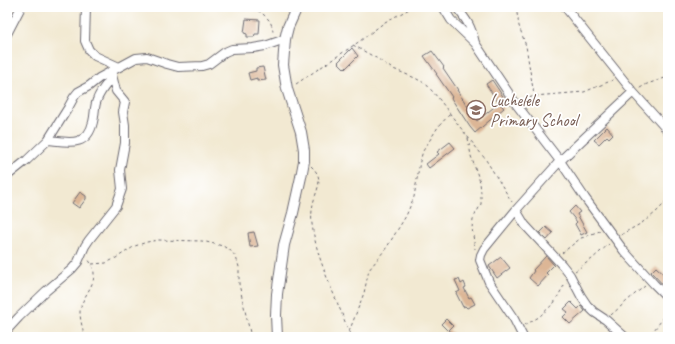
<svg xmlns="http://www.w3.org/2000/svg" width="675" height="344" font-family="Caveat,sans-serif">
<rect width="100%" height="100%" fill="#fff"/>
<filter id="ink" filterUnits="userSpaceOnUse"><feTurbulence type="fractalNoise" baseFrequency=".025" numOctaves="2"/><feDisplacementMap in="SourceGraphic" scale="8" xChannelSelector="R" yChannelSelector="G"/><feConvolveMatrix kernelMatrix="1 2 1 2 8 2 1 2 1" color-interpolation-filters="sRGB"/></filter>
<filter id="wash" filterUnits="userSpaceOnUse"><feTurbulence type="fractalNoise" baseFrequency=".012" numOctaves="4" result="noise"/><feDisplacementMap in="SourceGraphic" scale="16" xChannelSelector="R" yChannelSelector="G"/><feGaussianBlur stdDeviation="0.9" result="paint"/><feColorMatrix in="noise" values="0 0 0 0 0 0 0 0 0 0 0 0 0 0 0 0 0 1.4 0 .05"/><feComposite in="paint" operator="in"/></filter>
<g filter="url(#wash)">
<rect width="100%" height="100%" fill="#f2e9d2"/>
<g id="blocks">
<!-- building -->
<path fill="#dcb696" d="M246 19 260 20 259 34H255L254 37H247V34L244 33Z
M352 48 358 56 345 69 338 62Z
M432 51 444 67 443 68 458 90H457L477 121 499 103 504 108 475 133 470 127 451 98 452 97 436 74H437L424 56Z
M263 67 266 80 257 81V78L250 80 248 73 256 71V68Z
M492 80 504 98 498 102 486 84Z
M607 127 613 134 609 138 607 136 599 144 594 140Z
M450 142 455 148 429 168 426 164 439 154 437 152Z
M80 192 86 196V199L79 208 72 203Z
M575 206 580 212 577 214 587 232 581 235 575 224 577 222 569 212Z
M546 227 553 233 547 240 540 233Z
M254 232 258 246 250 247 248 233Z
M546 256 554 265 546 273 548 275 538 286 529 278 534 271 533 270Z
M501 257 510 268 497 278 489 266Z
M656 267 668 278V290L651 272Z
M459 279 461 284 464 282 466 287 464 288 469 298 471 297 475 304 467 308 465 306 463 307 456 293 460 291 455 280Z
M571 302 578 309 581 306 585 311 570 324 563 317 568 312 564 309Z
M446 319 453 326 449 330 457 337H447L444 334 448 331 441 324Z"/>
</g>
</g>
<g filter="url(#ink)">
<use href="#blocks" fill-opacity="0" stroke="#6b6870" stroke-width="1"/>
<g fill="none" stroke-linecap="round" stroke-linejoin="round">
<defs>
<path id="minor" d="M86 7 85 41 89 50 95 56 119 67
M443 7 451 20 475 43 516 104 560 161 585 198 624 251 654 284 668 298
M456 7C467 20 471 26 475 43
M565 7 633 92 668 131
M7 34 21 7
M48 140C68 142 87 148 93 122 95 115 94 107 97 100 100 91 107 84 112 77
M7 176 27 160 48 140 68 108 74 97 78 92 89 86 99 78 136 58 147 57 167 64 178 67 202 66 209 64 225 52 232 49 253 48 265 46 285 39
M516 210 525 225 562 265 570 275 581 296 587 305 594 312 606 320 625 337
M7 330 19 317 46 291 72 269 78 262 85 246 89 240 116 206 122 189 120 170 125 143V125L123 112 125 102 116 91 111 71
M523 337 514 319 489 282 480 260 481 255 484 249 516 210 560 161 633 92"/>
<path id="major" d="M277 337 276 315 277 294 284 245 293 213 301 177 304 161V150L301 132 287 89 283 65 285 39 288 27 297 7"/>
</defs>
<!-- minor casing -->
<use href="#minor" stroke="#6b6870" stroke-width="10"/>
<!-- major casing -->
<use href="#major" stroke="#6b6870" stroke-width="12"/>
<!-- path -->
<path stroke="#6b6870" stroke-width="1" stroke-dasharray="3 3" stroke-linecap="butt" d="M253 7C264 15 273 19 273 34
M516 7 519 26 526 46 534 95
M353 45 378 59 391 68 415 78 426 84 439 99 460 127 486 160 512 202
M296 84 360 41 385 22 413 7
M640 88 647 84 668 77
M524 100 534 96 584 92 613 80
M468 138 471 156 480 182 481 193V204L473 219 472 228 475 249
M311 166C324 178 318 186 314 200 312 207 311 216 312 224 316 255 330 285 342 314 345 322 348 329 351 337
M621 235C628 230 636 227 643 222 652 216 662 208 668 198
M562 253 581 238 585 237 594 233 600 231
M92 264 106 263 116 258 135 246 147 242 158 240 202 241 223 246 231 251 236 257 239 267V284L251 337
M575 271 592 259 609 244
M611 315 635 294 645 286
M525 325 539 317 554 303 566 282
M85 337C83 330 80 320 80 312 81 293 105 281 88 259
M347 337 364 293 369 270 387 247 406 216 414 197 420 161 423 151 438 127 450 114
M646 337 654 330 668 312"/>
<!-- minor -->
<use href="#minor" stroke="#fff" stroke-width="8"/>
<!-- major -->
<use href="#major" stroke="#fff" stroke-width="10"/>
</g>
</g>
<!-- icons -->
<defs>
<symbol id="school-ring" viewBox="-11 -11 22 22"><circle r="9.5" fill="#fff" stroke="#8d6e63" stroke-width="1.5"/><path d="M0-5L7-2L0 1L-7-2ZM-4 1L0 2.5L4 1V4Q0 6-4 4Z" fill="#8d6e63"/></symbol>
</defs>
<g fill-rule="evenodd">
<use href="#school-ring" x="465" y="99" width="22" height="22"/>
</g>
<g text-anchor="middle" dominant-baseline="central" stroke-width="3.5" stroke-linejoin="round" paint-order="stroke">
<!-- education labels -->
<g font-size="17" fill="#785e54" stroke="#fff" text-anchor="start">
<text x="490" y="100">Luchelele<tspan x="490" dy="20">Primary School</tspan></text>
</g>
</g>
<!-- margin -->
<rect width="675" height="344" fill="none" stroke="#fff" stroke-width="24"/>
</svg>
